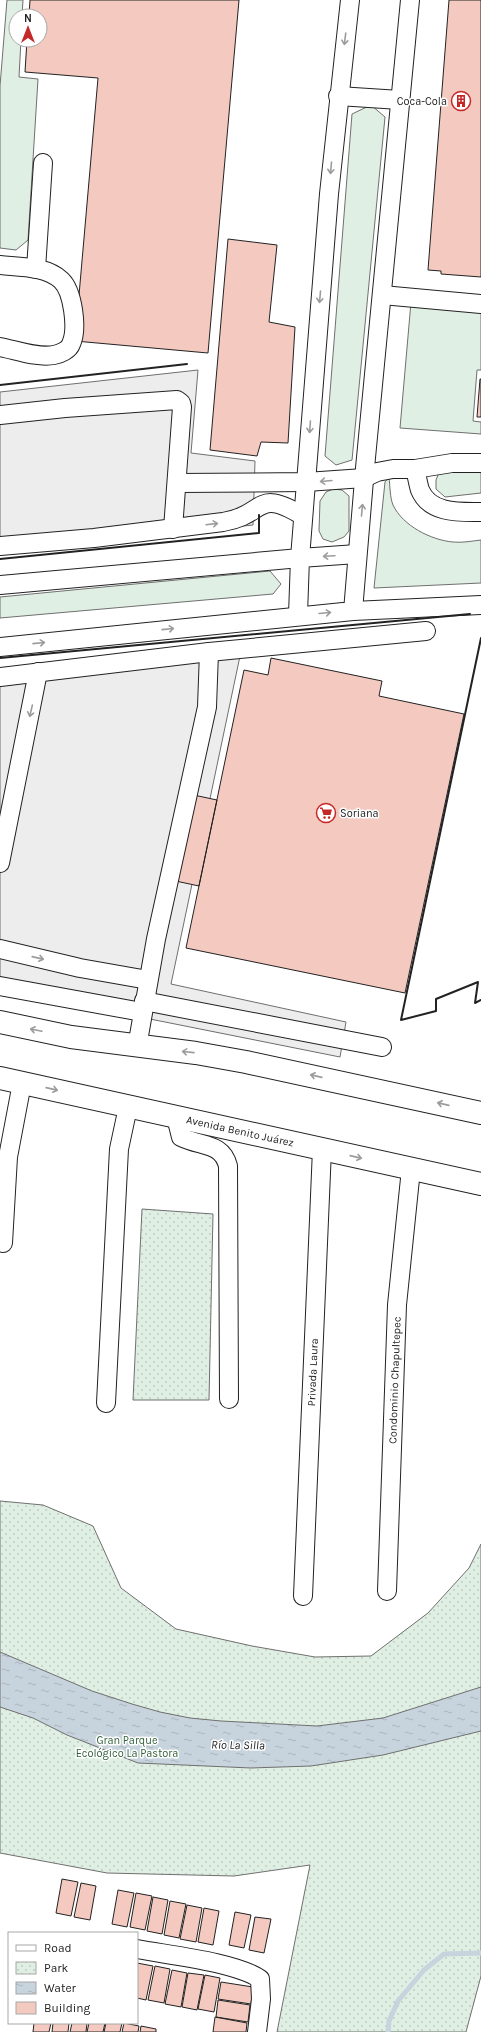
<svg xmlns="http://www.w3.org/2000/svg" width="481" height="2032" font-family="Karla,sans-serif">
<defs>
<pattern id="park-dots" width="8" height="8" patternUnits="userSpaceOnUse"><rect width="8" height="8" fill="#e0efe3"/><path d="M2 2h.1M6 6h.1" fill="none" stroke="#c0cdc2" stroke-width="1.8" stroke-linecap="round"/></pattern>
<pattern id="water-ripples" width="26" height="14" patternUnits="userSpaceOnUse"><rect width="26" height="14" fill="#c7d3dd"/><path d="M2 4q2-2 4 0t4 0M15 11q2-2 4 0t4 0" fill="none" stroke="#abb5bd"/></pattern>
</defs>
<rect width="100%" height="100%" fill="#fff"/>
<!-- grass -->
<path fill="#e0efe3" stroke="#6f6f6f" d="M7 0H23L22 16H16V40H21L19 77 38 79 28 240 16 250 0 248V86Z
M371 105 385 117 352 460 336 465 325 456 352 114Z
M411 302 481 307V370H477L473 421 481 422V434L400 428Z
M481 468V493L445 497 436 489V480L440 470Z
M389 477C390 486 390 498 393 505 403 526 431 540 453 542 462 543 472 541 481 540V583L374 588 385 482Z
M333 489 342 490 349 496V531L344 537 332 542 323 539 319 531 320 501 326 492Z
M270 571 281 584 273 594 0 618V597Z"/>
<!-- park -->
<path fill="url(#park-dots)" stroke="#6f6f6f" d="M142 1209 213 1214 209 1400H133Z
M0 1501 43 1505 93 1526 121 1588 176 1629 252 1646 315 1657 371 1656 428 1613 469 1568 481 1544V1976L466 2032H277L310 1865 234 1876 107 1873 0 1853Z"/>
<!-- parking -->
<path fill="#ededed" stroke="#6f6f6f" d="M198 370 191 453 255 461 253 525 0 551V392Z
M240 656 171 984 346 1022 340 1057 0 989V681Z"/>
<!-- water -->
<path fill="url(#water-ripples)" stroke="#6f6f6f" d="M0 1652 92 1691 132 1704 160 1712 190 1718 221 1721 317 1726 383 1718 481 1687V1731L383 1755 311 1766 251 1768 138 1763 67 1735 33 1718 0 1707Z"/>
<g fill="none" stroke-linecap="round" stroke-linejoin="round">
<!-- stream -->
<path stroke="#c7d3dd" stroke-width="5" d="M388 2032 389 2021 398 2001 424 1970 444 1954 481 1953"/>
</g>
<!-- building -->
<path fill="#f3c9c0" stroke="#222" d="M30 0H239L208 353 75 341 98 78 25 72 27 40H40V16H29Z
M449 0H481V277L441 274V271L428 270Z
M228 239 277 245 269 322 295 327 288 443 261 442 257 456 210 450Z
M480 379H481V417H477Z
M271 658 382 681 379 696 464 714 405 993 186 948 244 670 268 675Z
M189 794 217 800 199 886 171 880Z
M62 1879 78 1882 71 1916 56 1913Z
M81 1883 96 1886 90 1920 74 1917Z
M118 1890 134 1893 127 1927 112 1924Z
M136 1893 152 1896 145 1930 130 1927Z
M153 1897 168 1900 162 1934 147 1931Z
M170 1901 186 1904 179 1938 164 1935Z
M187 1905 202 1908 196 1942 180 1939Z
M204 1908 219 1911 213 1945 198 1942Z
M235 1912 251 1915 244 1948 229 1945Z
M255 1917 271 1919 264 1953 249 1950Z
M137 1963 153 1966 146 2000 137 1998Z
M155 1966 170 1969 164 2003 148 2000Z
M172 1970 187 1973 181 2007 165 2004Z
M188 1973 204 1975 197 2010 182 2007Z
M205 1975 220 1978 214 2012 198 2009Z
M221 1982 253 1987 251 2004 218 1999Z
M218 2000 250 2005 248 2022 216 2017Z
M215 2017 247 2023 246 2032H213Z
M34 2023H51L49 2032H33Z
M53 2023H69L68 2032H52Z
M72 2023H87L86 2032H70Z
M89 2023H105L103 2032H87Z
M106 2023H122L120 2032H104Z
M124 2023 139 2026 138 2032H122Z
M141 2026 156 2029V2032H140Z"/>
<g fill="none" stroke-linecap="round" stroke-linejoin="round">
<defs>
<g id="minor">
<path d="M338 96 400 100"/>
<path d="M0 265C19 267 46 266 61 280 73 291 78 329 71 344 69 350 60 354 54 355 37 358 16 350 0 347"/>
<path d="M36 269 43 163"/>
<path d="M382 295 481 304"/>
<path d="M0 415 65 408 177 400 181 403 182 407 173 529"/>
<path d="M415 469C417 476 418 484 420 490 430 514 460 512 481 512"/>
<path d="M177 483 306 482 364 478 377 472 393 469H415L452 463H481"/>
<path d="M0 546 94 538 223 522C266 515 255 487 303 516"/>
<path d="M0 585 300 558 329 194 350 0"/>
<path d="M353 611 481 605"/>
<path d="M298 615 300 558 357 554"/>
<path d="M0 647 353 611 365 468 410 0"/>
<path d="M0 677 209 652 426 631"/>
<path d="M0 863 38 672"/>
<path d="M0 949 80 968 148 980"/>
<path d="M0 986 142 1012"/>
<path d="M144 1001 382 1047"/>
<path d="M137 1047 156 939 207 707 209 652"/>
<path d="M186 1119 178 1125 181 1137C201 1147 222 1142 228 1166L229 1399"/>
<path d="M3 1243 8 1157 22 1083"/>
<path d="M106 1403 119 1149 128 1107"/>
<path id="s1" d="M387 1591 397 1305 411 1169"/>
<path id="s2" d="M303 1596 322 1149"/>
<path d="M137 1949C168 1955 236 1962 260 1979L261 1999 257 2032"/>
</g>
<g id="major">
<path d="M0 1022 71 1037 196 1053 246 1062 481 1113"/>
<path id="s3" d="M0 1078 481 1184"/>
</g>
</defs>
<!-- minor casing -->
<use href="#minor" stroke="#222" stroke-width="20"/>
<!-- major casing -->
<use href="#major" stroke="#222" stroke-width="24"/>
<!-- minor -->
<use href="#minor" stroke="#fff" stroke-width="18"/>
<!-- major -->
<use href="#major" stroke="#fff" stroke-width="22"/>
<!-- wall -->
<path stroke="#222" stroke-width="2" d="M0 385 187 364
M0 559 259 533V515
M481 638 401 1020 436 1011V999L478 982 475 1003 481 1000
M0 658 470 614"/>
</g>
<!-- one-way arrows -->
<defs><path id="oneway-shaft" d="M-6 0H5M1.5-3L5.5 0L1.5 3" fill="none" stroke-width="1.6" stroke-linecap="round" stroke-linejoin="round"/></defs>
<g stroke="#9c9c9c">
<use href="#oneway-shaft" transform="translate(345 39) rotate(97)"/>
<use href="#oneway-shaft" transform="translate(331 168) rotate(95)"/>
<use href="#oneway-shaft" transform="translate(320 297) rotate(95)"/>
<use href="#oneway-shaft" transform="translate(310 427) rotate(94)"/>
<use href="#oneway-shaft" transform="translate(326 481) rotate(175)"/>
<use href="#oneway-shaft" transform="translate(362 510) rotate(-85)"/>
<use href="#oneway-shaft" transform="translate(212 524) rotate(-7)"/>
<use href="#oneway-shaft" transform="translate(329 556) rotate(177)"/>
<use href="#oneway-shaft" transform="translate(325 613) rotate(-5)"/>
<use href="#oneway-shaft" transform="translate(168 629) rotate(-6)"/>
<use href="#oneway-shaft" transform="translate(39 643) rotate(-6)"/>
<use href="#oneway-shaft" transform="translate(31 711) rotate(103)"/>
<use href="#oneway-shaft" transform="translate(38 958) rotate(13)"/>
<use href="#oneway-shaft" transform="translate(36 1030) rotate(-168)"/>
<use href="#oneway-shaft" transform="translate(188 1052) rotate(-174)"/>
<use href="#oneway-shaft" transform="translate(316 1076) rotate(-167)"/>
<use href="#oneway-shaft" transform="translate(52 1089) rotate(13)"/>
<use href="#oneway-shaft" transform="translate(443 1104) rotate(-167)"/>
<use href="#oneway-shaft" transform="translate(356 1157) rotate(13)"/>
</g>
<!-- icons -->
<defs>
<symbol id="building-ring" viewBox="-11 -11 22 22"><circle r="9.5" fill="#fff" stroke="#c62828" stroke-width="1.5"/><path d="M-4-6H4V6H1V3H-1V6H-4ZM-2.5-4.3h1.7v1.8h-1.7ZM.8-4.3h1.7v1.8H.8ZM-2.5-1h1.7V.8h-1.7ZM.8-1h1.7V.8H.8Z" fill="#c62828"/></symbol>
<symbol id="supermarket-ring" viewBox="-11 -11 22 22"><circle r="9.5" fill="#fff" stroke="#c62828" stroke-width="1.5"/><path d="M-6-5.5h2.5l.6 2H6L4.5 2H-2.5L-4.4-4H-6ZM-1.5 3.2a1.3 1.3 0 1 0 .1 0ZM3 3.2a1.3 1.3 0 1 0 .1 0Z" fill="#c62828"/></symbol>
</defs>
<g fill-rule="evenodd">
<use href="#building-ring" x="450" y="90" width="22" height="22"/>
<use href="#supermarket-ring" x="315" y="802" width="22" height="22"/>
</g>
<g text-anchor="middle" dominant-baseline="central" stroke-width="3" stroke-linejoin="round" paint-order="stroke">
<!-- poi labels -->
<g font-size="11" fill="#222" stroke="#fff" text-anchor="end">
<text x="447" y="101">Coca-Cola</text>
<text x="340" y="813" text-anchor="start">Soriana</text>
</g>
<!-- street labels -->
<g font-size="11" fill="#222" stroke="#fff">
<text stroke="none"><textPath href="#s3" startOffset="246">Avenida Benito Juárez</textPath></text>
<text stroke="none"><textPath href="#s2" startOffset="224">Privada Laura</textPath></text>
<text stroke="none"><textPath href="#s1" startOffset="211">Condominio Chapultepec</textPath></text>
</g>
<!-- park labels -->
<g font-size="11" fill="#2f5e38" stroke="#fff">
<text x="127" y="1740">Gran Parque<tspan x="127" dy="13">Ecológico La Pastora</tspan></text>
</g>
<!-- water labels -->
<g font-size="12" font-style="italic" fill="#222" stroke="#fff">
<text transform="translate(238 1745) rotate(1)">Río La Silla</text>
</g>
</g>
<!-- legend -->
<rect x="8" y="1932" width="130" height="92" fill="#ffffff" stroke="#a7a7a7"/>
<rect x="16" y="1945" width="20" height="6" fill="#ffffff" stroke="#a7a7a7"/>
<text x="44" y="1952" font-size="12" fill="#222222">Road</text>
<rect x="16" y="1962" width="20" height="12" fill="url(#park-dots)" stroke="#a7a7a7"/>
<text x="44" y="1972" font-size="12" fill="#222222">Park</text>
<rect x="16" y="1982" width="20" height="12" fill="url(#water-ripples)" stroke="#a7a7a7"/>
<text x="44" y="1992" font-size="12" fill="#222222">Water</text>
<rect x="16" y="2002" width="20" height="12" fill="#f3c9c0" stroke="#a7a7a7"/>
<text x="44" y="2012" font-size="12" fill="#222222">Building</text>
<!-- north arrow -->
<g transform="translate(28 28)"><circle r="19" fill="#ffffff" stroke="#a7a7a7"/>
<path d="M0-3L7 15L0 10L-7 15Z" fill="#c62828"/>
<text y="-6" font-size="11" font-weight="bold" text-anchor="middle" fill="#222222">N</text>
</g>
</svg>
